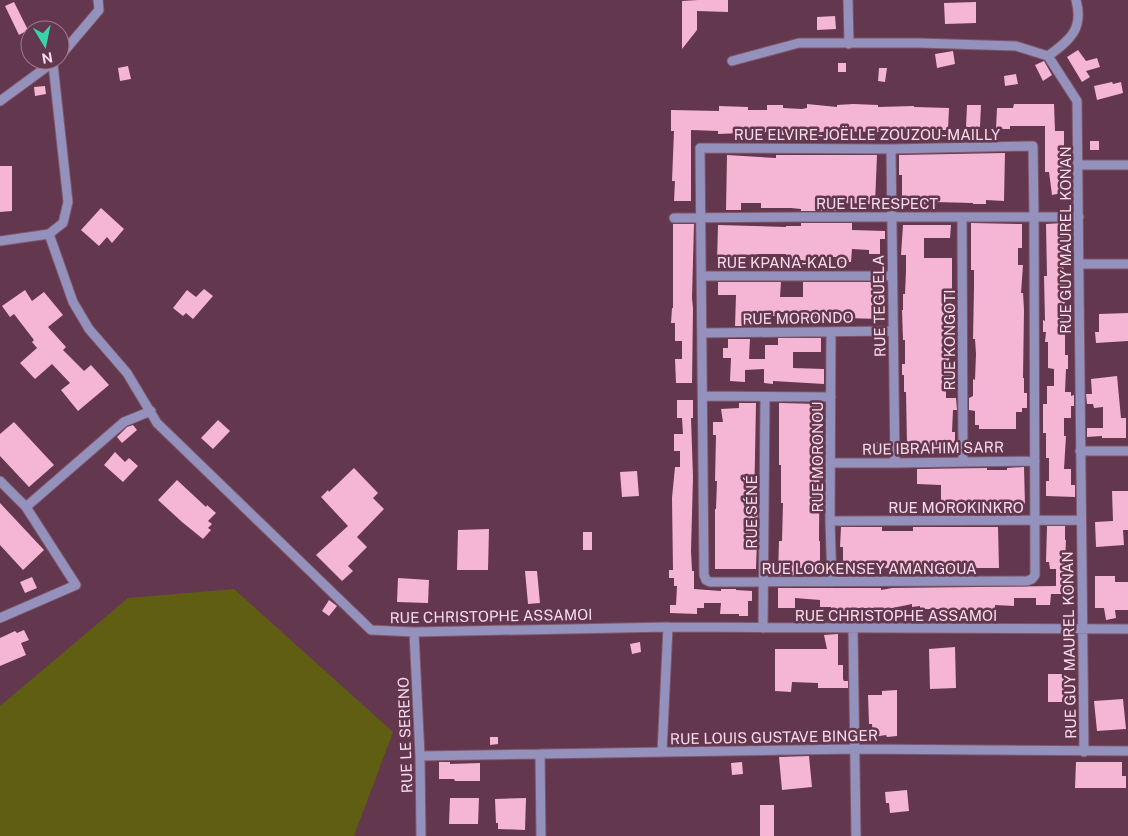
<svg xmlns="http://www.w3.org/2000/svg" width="1128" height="836" font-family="'Public Sans',sans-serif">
<rect width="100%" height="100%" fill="#63374e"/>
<!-- green -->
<path fill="#605e12" d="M234 589 393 732 354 836H0V706L128 598Z"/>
<!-- building -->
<path fill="#f5b5d4" d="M698 0H728V12L697 11V30L682 49V1Z
M14 2 28 30 19 35 5 6Z
M976 2V23L945 24 944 3Z
M835 16 836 29 817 30V17Z
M1078 50 1086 61 1097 58 1100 67 1086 71 1090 77 1082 82 1067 57Z
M953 51 955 64 937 68 935 54Z
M1044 61 1052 75 1043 81 1035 65Z
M838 63H846V72H838Z
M128 66 131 79 120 81 118 68Z
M879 68H887L885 82 878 81Z
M1016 74 1018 84 1005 86 1004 76Z
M1112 82 1113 84 1121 82 1123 93 1097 100 1094 86Z
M45 86 46 94 35 96 34 87Z
M807 104 837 107V105L853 104 878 105V107L914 106V107L949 108 948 130H909V132H896V130H879V132L828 131 800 135H767V132L718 134V131L691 130V201H674L675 181H672L674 131H671V110L719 111V106L748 107V110H767V105H783V108L802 109 807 108Z
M1014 104H1054L1055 131H1064V154H1063L1064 170H1061L1062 177 1059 178 1062 193 1052 195 1049 172H1045V126H1010V129H996L997 108H1013Z
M967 105H981L980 127H966Z
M1090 141H1099V150H1090Z
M1005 153 1004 201 986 200V204H973V203L934 202V204L902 205V175H899V155Z
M727 155 776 158V155H877L875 204 841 203V211H801V209L791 208H761V203H741V210H726Z
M0 166H12V211L0 212Z
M101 208 124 229 112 243 107 237 99 246 81 230Z
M801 223H852V230L885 231V239H880V254H869V250L852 249 851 262H835L836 257H814V264L803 263V260H786V254H762L744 255V258H729L728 262H717L718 225 786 227V226H801Z
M971 223 1022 224V248H1018V265H1023L1021 293H1023L1024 310 1023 378H1024V393H1027V408H1022V412H1016V429H979V425H975V411L969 410V398L973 396V379L975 380 976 354 975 339H973L974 287V270H971Z
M1064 223 1065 246H1062L1064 276H1068V300H1065L1064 321H1068V333H1065V355H1068V369H1066L1065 392H1071V396L1074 395V406H1071V418H1064V436H1066L1064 469H1071V485H1075V497L1046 496V481H1049V458H1046V433H1043V404H1047V386H1054V369L1048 368V342H1045L1046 332H1043V320L1045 321 1044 276H1047L1046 224Z
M673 224H694L692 298 693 308 692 383H676L675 359H682V341H675V323H671L672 308H673Z
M903 225H951L950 238H924V258H952V323H947V343H950L949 363H952V376H946V398H956L957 410H953L952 432H955V443H946V446L911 447V444H907L906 392H904V375H902V364H905V340H903L902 310H903V294H905L906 271V255H901Z
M718 282H781L780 297H803V282H884L882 319 803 317V312H781V316H770V313H749V326H735L736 295H718Z
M204 289 213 296 193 319 186 313 183 316 173 308 187 290 196 297Z
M25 290 32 301 44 292 63 315 48 327 66 347 63 350 84 371 91 365 109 385 78 411 61 390 70 383 52 364 35 379 20 363 37 348 32 342 34 340 14 314 10 317 2 306Z
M1128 313V341L1096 343 1095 332H1099V314Z
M778 338H821V352H793V368L824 369V384L773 381V384L764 383V369L745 370V382L730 381 731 358H723V348H728V339H750L749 359H765V345H778Z
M1117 376 1121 418H1126V438H1102V436L1087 437V428H1103V407L1094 408 1093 404H1087L1086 394H1092L1091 379Z
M677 400H693V418H691L693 477 691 551 692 571H694V589L721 591V589H736V590L752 591V601H748V616H739V614H720L721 603H704V608H697V614L670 613V605H676L677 586H674V578H669V570H673L672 498 675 467H680V451H674V434H683L682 418H677Z
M739 403H756L754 508H758L756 569H715V509H716L717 481H715L716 435H713V422H723L721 409 739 408Z
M779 403 820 404 819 541H820V568H798V575L778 576 779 541H782L783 503H781V465H779Z
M218 420 230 431 213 449 201 438Z
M14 422 54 465 29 487 0 456V434Z
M133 425 137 430 122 443 117 437 127 427Z
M876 442H886V449L876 450Z
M115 452 125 462 129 458 138 466 123 482 104 465Z
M1024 467 1025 506 955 505V507H941V485L917 484V469L987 468V470H1007V468Z
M354 468 378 493 373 498 384 509 357 537 367 547 348 566 353 571 342 581 316 555 348 526 321 497 328 490 329 492Z
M637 471 639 496 622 497 620 472Z
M177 480 206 507 207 505 216 513 208 521 212 524 208 528 211 530 203 539 182 522 158 500Z
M1112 491H1128V530H1123L1124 545 1096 547 1095 522 1113 521Z
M0 503 44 550 23 570 0 545Z
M1047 526H1065V540H1066L1064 580H1072V594H1051L1050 605H1036V598H1014V606L995 605V613H979V610H959L943 612V609H920V606L912 607V604L873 612V608H847V611H831V607H820V600L795 598V608H778V588H881V590L892 588 1056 586V569H1050L1049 562H1046Z
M841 527H882V531H913V527H998L999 568H908V570H892V568L843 569V547H840Z
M489 529 488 570H457L458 530Z
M583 532H592V550H583Z
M525 571H537L540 603 528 604Z
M1095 576H1115V582H1128V610H1115L1116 618 1106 620 1104 608H1095Z
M32 577 37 588 25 593 20 582Z
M398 578 429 580 428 603 397 602Z
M329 600 337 606 329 616 322 611Z
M24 630 29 640 21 643 26 655 0 666V638L15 631 17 633Z
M838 634V665H843V679L844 681H848V688H818V683L792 682 791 692 775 691V649H827L824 635Z
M640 642 641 652 632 654 630 644Z
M955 647 956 688 930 689 929 649Z
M1048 674H1064V702H1048Z
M897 690V736L887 737 886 735 873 737 872 724H869L868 695H882V691Z
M1123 699 1126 729 1097 731 1094 701Z
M490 737H498V744L490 745Z
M809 756 812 787 782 790 779 757Z
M439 762H450V764L480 763V781H455L454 779H439Z
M742 762 743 774 732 775 731 763Z
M1076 762H1122V776H1126V788H1075Z
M907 790 909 811 890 813 889 803H886L885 792Z
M450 798H479L478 824H449Z
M526 798 525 830 498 829V823H496L495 799Z
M760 805H774V836H760Z"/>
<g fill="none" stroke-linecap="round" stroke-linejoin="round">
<defs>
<path id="minor" d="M848 0 849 44
M60 56 99 10 98 0
M1048 56C1070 40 1084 29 1076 0
M732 61 799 43H919L1016 46 1048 56 1077 101 1084 752
M0 101 56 60
M1033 146 1034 218 1035 575 1032 579 1027 581 710 582 706 580 704 575 700 148 891 149Z
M891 149 895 463
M1079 165H1128
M674 218 797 217H1079
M962 218 963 462
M49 234 73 302 89 329 127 373 157 423 371 630 414 632 668 627 1128 629
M0 241 49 234 63 223 68 202 53 64
M1080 264H1128
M702 276H892
M703 333 893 331
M831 333 830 521 832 582
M703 396 831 397
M1080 451H1128
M831 463H895L1035 461
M0 481 26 507 76 585 0 618
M26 507 124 422 151 411
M830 521 1081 520
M763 628 765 397
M853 628 856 836
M414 632 420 756 421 836
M662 752 668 627
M540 754 541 836
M420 756 855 749 1128 751"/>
</defs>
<!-- minor casing -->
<use href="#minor" stroke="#7e556a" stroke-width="11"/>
<!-- minor -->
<use href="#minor" stroke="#9491bc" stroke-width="9"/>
</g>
<g text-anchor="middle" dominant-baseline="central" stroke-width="5" stroke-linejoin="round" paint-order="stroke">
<!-- street labels -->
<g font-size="15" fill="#f8dce9" stroke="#63374e">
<text x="867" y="134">RUE ELVIRE-JOËLLE ZOUZOU-MAILLY</text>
<text x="877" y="203">RUE LE RESPECT</text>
<text transform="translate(1065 240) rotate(-90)">RUE GUY MAUREL KONAN</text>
<text x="782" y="262">RUE KPANA-KALO</text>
<text transform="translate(879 306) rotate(-91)">RUE TEGUELA</text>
<text transform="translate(798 318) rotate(-1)">RUE MORONDO</text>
<text transform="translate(949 340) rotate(-90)">RUE KONGOTI</text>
<text transform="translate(933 448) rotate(-1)">RUE IBRAHIM SARR</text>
<text transform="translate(817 457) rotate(-90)">RUE MORONOU</text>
<text x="956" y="507">RUE MOROKINKRO</text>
<text transform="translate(751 512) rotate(-90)">RUE SÉNÉ</text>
<text x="869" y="568">RUE LOOKENSEY AMANGOUA</text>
<text x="896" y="615">RUE CHRISTOPHE ASSAMOI</text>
<text transform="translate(491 616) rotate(-1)">RUE CHRISTOPHE ASSAMOI</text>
<text transform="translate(1069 645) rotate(-91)">RUE GUY MAUREL KONAN</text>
<text transform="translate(405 735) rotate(-92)">RUE LE SERENO</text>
<text transform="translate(774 737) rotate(-1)">RUE LOUIS GUSTAVE BINGER</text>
</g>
</g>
<!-- north arrow -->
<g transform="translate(45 45) rotate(170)"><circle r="24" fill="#63374e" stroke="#9f798c"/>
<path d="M0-4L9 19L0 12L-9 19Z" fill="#39d4a5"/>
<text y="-8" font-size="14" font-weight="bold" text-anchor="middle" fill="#f8dce9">N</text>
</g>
</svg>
